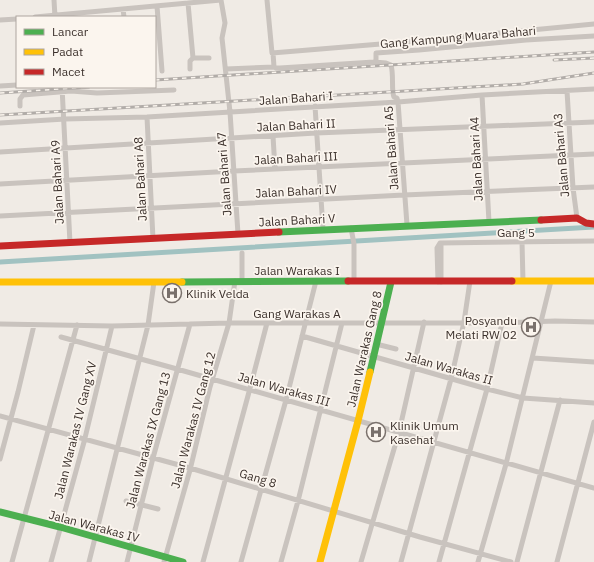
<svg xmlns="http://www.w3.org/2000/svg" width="594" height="562" font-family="'IBM Plex Sans',sans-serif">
<rect width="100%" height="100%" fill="#f0ebe5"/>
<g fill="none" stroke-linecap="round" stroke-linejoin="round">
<!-- canal -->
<path stroke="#a1c2c1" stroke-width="5" d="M0 262 594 227"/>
<!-- street -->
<path stroke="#c9c3be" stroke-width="5" d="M54 0 55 17
M221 0 225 23 222 38 230 112 238 234
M267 0 272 53 405 42 594 24
M188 3 193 58
M157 6 162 71
M123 9 124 17
M35 17 221 0
M0 20 17 19
M273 53 274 67 276 68H280L374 62 376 61V53L419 50 526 40 594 36
M374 62 386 63 391 65C394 75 391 90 394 97L397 98 398 102 407 225
M190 69V61L193 58H209
M226 69 274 67
M0 86 17 85
M62 87 70 243
M567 91 573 188 577 218
M482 95 489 222
M20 106V99L23 95 71 91 97 93 174 90
M315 106 323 229
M147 117 153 239
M0 123 65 119 147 117 398 102 482 95 594 89
M273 136 275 169
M0 152 316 133 594 122
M0 184 234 171 594 154
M0 216 404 195 594 187
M351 228 354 244V281
M522 242 523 281
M441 243V282
M242 253V281
M438 282 437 248 440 243 594 241
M0 324 112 326 229 323H502L555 321 594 322
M302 336 487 389 523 398 594 403
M61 337 177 369 594 488
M376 344 396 349
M533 358 594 362
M0 416 190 468 420 537 511 562
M0 459 18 392 34 325
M126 501 158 509
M12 562 77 325
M51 562 84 442 112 326
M89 562 148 325 154 282
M127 562 153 458 190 324
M164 562 190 470 210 387 229 323 235 281
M203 562 249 392 267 323
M241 562 286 400 316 281
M281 562 298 501 342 323
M361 562 399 432 424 322
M401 562 451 379 464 322 470 281
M439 562 487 389 502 323
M478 562 506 464 551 281
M517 562 560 400
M557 562 594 422"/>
<!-- fast -->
<path stroke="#4caf50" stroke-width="7" d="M279 232 541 220
M182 282 348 281
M370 372 391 282
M0 512 60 527 183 562"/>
<!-- slow -->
<path stroke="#ffc107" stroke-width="7" d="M512 281H594
M0 282H182
M320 562 358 421 370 372"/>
<!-- jam -->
<path stroke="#c62828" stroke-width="7" d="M541 220 577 218 586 223 594 224
M0 246 279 232
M348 281H512"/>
<defs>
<path id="rail" d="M554 60 594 58
M155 80 594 52
M0 93 89 87
M0 115 523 84 594 73"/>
</defs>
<!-- rail casing -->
<use href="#rail" stroke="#b1aca8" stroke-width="3"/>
<!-- rail -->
<use href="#rail" stroke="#fbf5ee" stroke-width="1.5" stroke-dasharray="4.5" stroke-linecap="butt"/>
</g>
<!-- icons -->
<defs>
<symbol id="hospital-ring" viewBox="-11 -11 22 22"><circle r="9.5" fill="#fbf5ee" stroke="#7a716c" stroke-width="1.5"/><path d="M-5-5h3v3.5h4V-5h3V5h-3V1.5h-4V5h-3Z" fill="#7a716c"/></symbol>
</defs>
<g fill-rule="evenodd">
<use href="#hospital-ring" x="161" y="282" width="22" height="22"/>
<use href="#hospital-ring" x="520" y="316" width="22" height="22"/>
<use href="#hospital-ring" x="365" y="421" width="22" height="22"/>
</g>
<g text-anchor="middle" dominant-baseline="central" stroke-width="3.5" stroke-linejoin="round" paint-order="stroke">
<!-- street labels -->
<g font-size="12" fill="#3b302b" stroke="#fbf5ee">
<text transform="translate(458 37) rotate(-5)">Gang Kampung Muara Bahari</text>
<text transform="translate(296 98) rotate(-4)">Jalan Bahari I</text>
<text transform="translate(296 125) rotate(-3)">Jalan Bahari II</text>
<text transform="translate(391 148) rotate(-94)">Jalan Bahari A5</text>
<text transform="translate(561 155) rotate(-95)">Jalan Bahari A3</text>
<text transform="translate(296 158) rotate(-3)">Jalan Bahari III</text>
<text transform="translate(476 159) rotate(-93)">Jalan Bahari A4</text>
<text transform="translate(224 174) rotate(-94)">Jalan Bahari A7</text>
<text transform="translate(140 179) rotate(-93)">Jalan Bahari A8</text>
<text transform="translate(57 182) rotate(-93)">Jalan Bahari A9</text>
<text transform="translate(296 191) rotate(-3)">Jalan Bahari IV</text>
<text transform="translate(297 220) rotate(-3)">Jalan Bahari V</text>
<text x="516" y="232">Gang 5</text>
<text x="297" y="270">Jalan Warakas I</text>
<text x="297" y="313">Gang Warakas A</text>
<text transform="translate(364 349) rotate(-77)">Jalan Warakas Gang 8</text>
<text transform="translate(449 368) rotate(16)">Jalan Warakas II</text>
<text transform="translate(284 389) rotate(16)">Jalan Warakas III</text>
<text transform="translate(193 420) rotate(-75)">Jalan Warakas IV Gang 12</text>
<text transform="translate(75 430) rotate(-76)">Jalan Warakas IV Gang XV</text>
<text transform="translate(148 440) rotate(-75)">Jalan Warakas IX Gang 13</text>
<text transform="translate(258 478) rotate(17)">Gang 8</text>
<text transform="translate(94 526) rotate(15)">Jalan Warakas IV</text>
</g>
<!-- poi labels -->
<g font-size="12" fill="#3b302b" stroke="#fbf5ee" text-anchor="start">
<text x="186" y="293">Klinik Velda</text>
<text x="517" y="320" text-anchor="end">Posyandu<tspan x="517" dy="14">Melati RW 02</tspan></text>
<text x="390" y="425">Klinik Umum<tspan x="390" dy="14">Kasehat</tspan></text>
</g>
</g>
<!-- legend -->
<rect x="16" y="16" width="140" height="72" fill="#fbf5ee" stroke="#aea6a0"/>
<rect x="24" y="29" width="20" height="6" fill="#4caf50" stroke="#aea6a0"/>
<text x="52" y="36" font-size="12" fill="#3b302b">Lancar</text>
<rect x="24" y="49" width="20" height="6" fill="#ffc107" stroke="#aea6a0"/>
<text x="52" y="56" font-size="12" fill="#3b302b">Padat</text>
<rect x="24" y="69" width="20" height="6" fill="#c62828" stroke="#aea6a0"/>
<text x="52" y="76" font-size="12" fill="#3b302b">Macet</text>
</svg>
